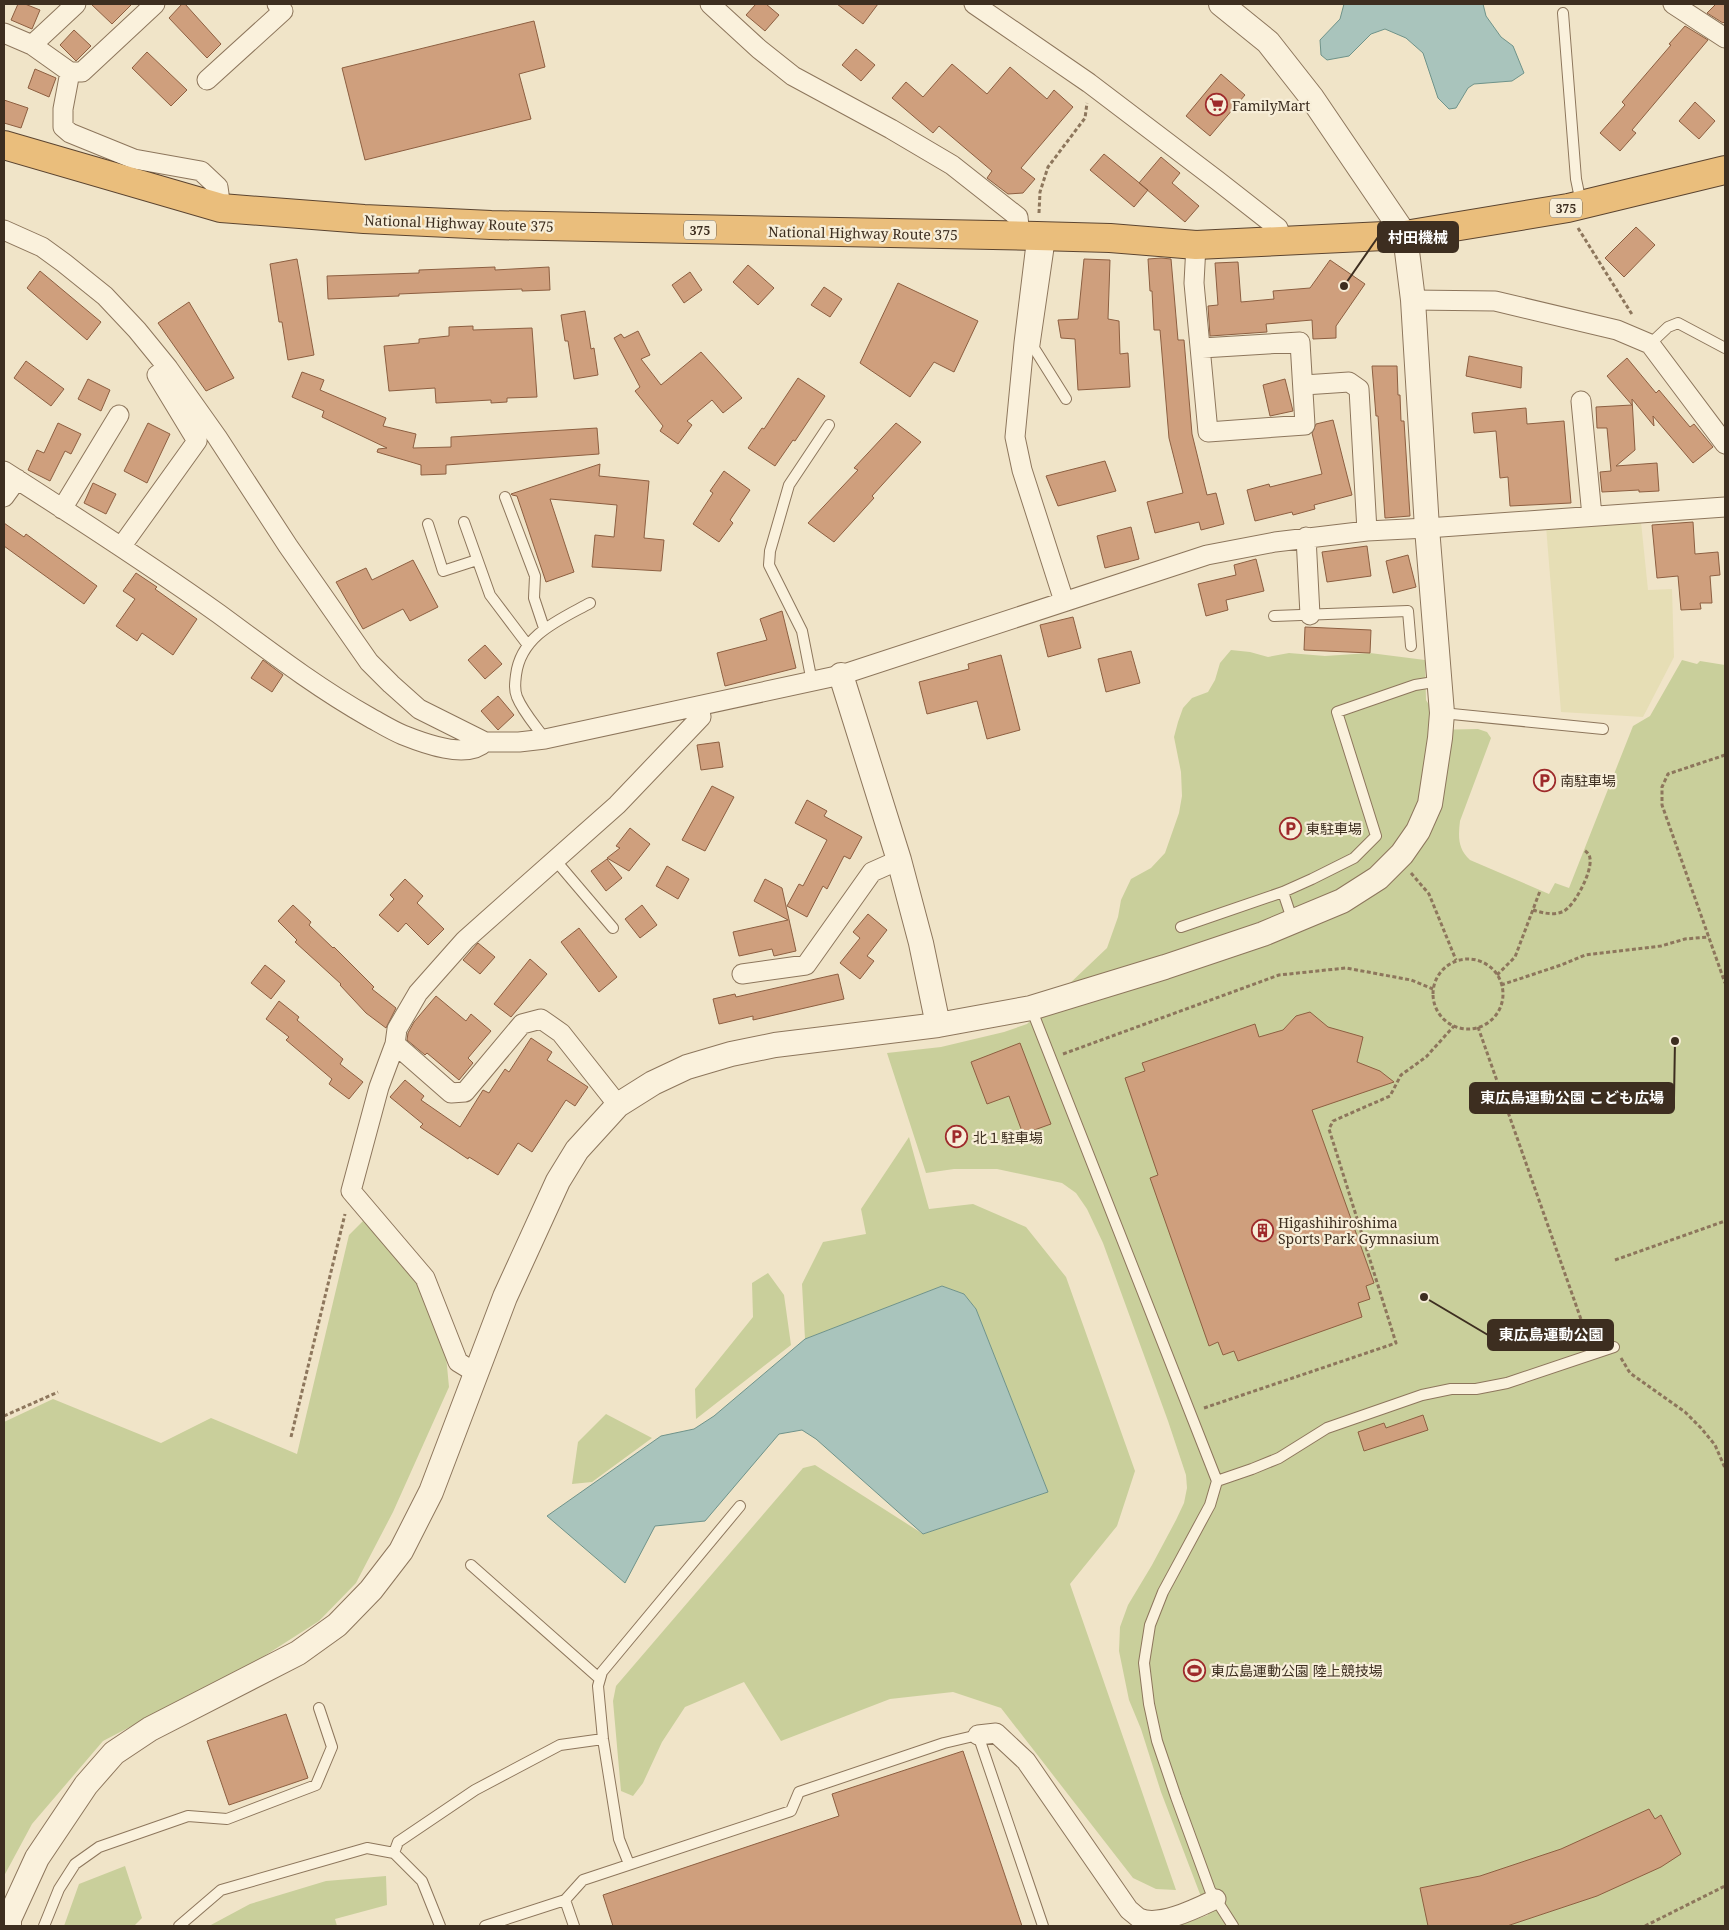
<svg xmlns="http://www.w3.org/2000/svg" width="1729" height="1930" font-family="'Noto Serif','Noto Sans JP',serif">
<rect width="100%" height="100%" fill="#f0e4c8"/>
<!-- farmland -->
<path fill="#e6deb5" d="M1641 522 1648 590 1672 589 1674 657 1643 717 1561 712 1546 526Z"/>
<!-- green -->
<path fill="#c9cf9b" d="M1231 650 1250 652 1268 657 1289 653 1325 656 1370 653 1425 660 1426 700 1431 708 1432 730 1478 729 1487 732 1491 738 1460 821C1458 837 1458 849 1470 860L1549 894 1555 883 1569 888 1633 726 1650 716 1682 660 1697 664 1700 661 1725 665V1926H1177L1208 1915 1161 1792 1141 1729 1129 1700 1119 1651 1120 1627 1128 1605 1152 1565 1176 1520 1184 1503 1187 1488 1186 1475 1168 1421 1103 1243 1087 1209 1076 1193 1062 1183 997 1169H954L926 1173 887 1053 941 1047 1004 1032 1027 1024 1107 948 1118 917 1121 900 1131 879 1151 868 1165 853 1179 813 1182 796 1181 772 1174 737 1178 722 1183 708 1192 698 1208 692 1215 680 1220 663Z
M909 1137 929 1209 973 1204 1026 1227 1066 1277 1135 1471 1117 1526 1070 1584 1176 1890 1156 1889 1133 1878 1001 1708 953 1692 890 1699 781 1741 744 1682 685 1707 662 1742 643 1783 633 1796 621 1791 613 1701 616 1686 803 1468 815 1465 923 1534 1048 1492 976 1309 964 1294 942 1286 805 1339 802 1284 823 1242 866 1234 861 1209Z
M363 1221 425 1286 444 1335 449 1387 393 1512 356 1583 319 1621 258 1660 103 1741 32 1824 4 1876V1422L53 1399 161 1443 211 1418 297 1454 349 1235Z
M768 1273 784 1295 791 1345 696 1419 695 1389 753 1317 752 1283Z
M606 1414 652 1438 592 1482 572 1484 578 1442Z
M125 1866 142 1918 134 1926H64L79 1884Z
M386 1876 387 1905 335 1919 337 1926H209L250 1904 326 1881Z"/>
<!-- water -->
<path fill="#a9c4bc" stroke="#6f938a" d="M1344 4H1483L1486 16 1501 37 1513 46 1524 73 1512 81 1474 84 1468 88 1456 108 1449 109 1438 98 1423 53 1406 38 1385 29 1371 34 1349 56 1327 60 1321 55 1320 40 1340 19Z
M942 1286 964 1294 976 1309 1048 1492 923 1534 816 1439 802 1430 779 1434 705 1521 655 1526 625 1583 547 1516 661 1436 694 1429 714 1416 805 1339Z"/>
<!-- building -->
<path fill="#cf9f7d" stroke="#8d5f41" d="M18 4H25L40 10 32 29 11 20Z
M91 4H132L112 24Z
M182 4H185L221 44 207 58 169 18Z
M756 4H766L779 15 765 31 746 15Z
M837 4H878L863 24Z
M1716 4H1725V21L1723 23 1707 13Z
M534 21 545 67 519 74 531 119 365 160 342 68Z
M1685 26 1708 40 1632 130 1636 133 1620 151 1600 133 1625 105 1622 102 1671 45 1669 44Z
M74 30 91 46 76 61 60 45Z
M856 49 875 65 861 81 842 65Z
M147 52 187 90 171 106 132 68Z
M952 64 987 94 1010 67 1047 99 1054 90 1073 107 1021 168 1035 179 1023 193 1008 194 987 178 992 171 939 126 933 133 892 98 906 82 923 97Z
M35 69 56 78 49 97 28 88Z
M1221 74 1245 95 1210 136 1186 116Z
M4 100 28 108 21 128 4 123Z
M1695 102 1715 121 1699 139 1679 121Z
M1104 154 1148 190 1134 207 1090 170Z
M1161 157 1180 173 1172 183 1199 206 1185 222 1139 183Z
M1636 227 1655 245 1624 277 1605 258Z
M1161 258 1171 259 1178 340H1184L1192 434 1207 495 1216 493 1224 524 1201 530 1199 522 1155 533 1147 502 1183 493 1169 438 1160 330H1154L1152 291H1150L1148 259Z
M297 259 314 355 288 360 282 322H279L270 264Z
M1084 259 1110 260 1108 319 1119 321 1120 354 1128 353 1130 387 1078 390 1075 339 1061 338 1058 320 1078 319Z
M1330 260 1365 284 1336 326V338L1313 339 1312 320 1266 324 1267 332 1210 336 1208 306 1218 305 1215 263 1238 262 1241 302 1274 299 1273 291 1310 288Z
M748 265 774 288 758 305 733 282Z
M495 267V270L549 267 550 290 522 291V289L469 291 399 294V296L328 299 327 276 419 273V270Z
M40 271 101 322 87 340 27 288Z
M690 272 702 290 684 303 672 285Z
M898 283 978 321 954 372 934 362 910 397 860 363Z
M824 287 842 299 830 317 811 305Z
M189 302 234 378 206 391 158 323Z
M585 311 591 349 594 348 598 375 574 379 568 341H565L561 315Z
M473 326V330L532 328 537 397 507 398V402L491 403V400L436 403 435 388 389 391 384 346 419 343V339L449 336V327Z
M638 331 650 355 641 359 661 385 701 352 742 398 723 413 712 400 687 421 692 425 678 444 660 431 663 426 635 391 640 387 614 338 621 334 624 338Z
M1469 356 1522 367 1521 388 1466 376Z
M1627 358 1656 393 1659 390 1690 427 1694 424 1713 447 1693 463 1653 416 1654 426 1632 399 1635 450 1616 466 1657 463 1659 491 1639 492V490L1602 492 1600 472 1611 471 1607 428H1597L1596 407 1632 405 1607 376Z
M26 361 64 389 51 406 14 378Z
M1372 366H1397L1398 395H1400L1401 421H1404L1410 516 1385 518 1378 416H1376Z
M302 372 324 380 320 390 386 418 383 426 416 434 413 448 451 447V437L597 428 599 454 446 465V474L421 475V465L377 452 378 449 387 448 322 417 324 411 292 397Z
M798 378 825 396 795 441 793 440 775 466 748 448 762 428 764 429Z
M88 379 110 390 101 411 78 399Z
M1285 379 1293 411 1270 416 1263 385Z
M1526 408 1527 424 1564 421 1571 503 1510 506 1508 477 1500 478 1496 431 1474 433 1472 413Z
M1333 420 1352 495 1314 505 1315 509 1293 515 1292 512 1255 521 1247 490 1269 484 1270 487 1322 474 1312 433 1316 424Z
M58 423 81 434 71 454 65 451 50 481 28 470 37 450 44 453Z
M148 423 170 434 147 483 124 471Z
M896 423 921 442 872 496 874 498 834 542 808 523 858 470 854 468Z
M1105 461 1116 491 1058 506 1046 476Z
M600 464 599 476 649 481 644 538 664 540 661 571 592 567 595 535 614 537 617 505 550 499 574 572 546 582 517 496 512 495 511 494Z
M724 471 750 490 730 520 733 523 719 542 693 524 713 493 710 491Z
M93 483 116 494 106 514 84 503Z
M1693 522 1695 554 1718 552 1720 575 1710 576 1712 603H1700L1701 609 1681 610 1678 576 1657 578 1652 525Z
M4 523 24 537 26 534 97 586 84 604 4 546Z
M1131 527 1139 559 1105 568 1097 536Z
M1367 546 1371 576 1327 582 1322 552Z
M1408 555 1416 587 1393 593 1386 561Z
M1256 559 1264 591 1226 600 1228 610 1206 616 1198 584 1236 575 1234 565Z
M413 560 438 607 410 621 403 609 363 629 336 582 366 568 372 580Z
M136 573 157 587 155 589 197 619 173 655 142 633 137 641 116 626 135 599 123 591Z
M782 611 796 668 725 686 717 653 767 640 760 619Z
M1073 617 1081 648 1048 657 1040 625Z
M1305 627 1371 630 1370 653 1304 650Z
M485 645 502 664 485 679 468 660Z
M1131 651 1140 683 1106 692 1098 659Z
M1001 655 1020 730 987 739 977 701 927 714 919 682 969 669 968 664Z
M263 660 283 675 272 692 251 678Z
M498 696 514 715 498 730 481 711Z
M719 742 723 767 701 770 697 745Z
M712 786 734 797 705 851 682 840Z
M807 800 827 811 824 816 862 837 850 859 844 856 827 889 823 886 807 917 787 906 799 884 803 886 827 840 795 823Z
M630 828 650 844 629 871 607 858 620 848 616 846Z
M607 859 622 878 606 891 591 871Z
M667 866 689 879 678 899 656 886Z
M405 879 423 896 417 903 444 929 428 945 406 923 398 932 379 915 394 899 390 895Z
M765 879 782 888 796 951 774 956 772 949 739 956 733 932 788 920 754 901Z
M293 905 311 922 309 925 333 948 334 947 374 987 372 989 396 1008 386 1028 366 1013 340 985 341 984 295 942 297 940 278 921Z
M642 905 657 925 640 938 625 919Z
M868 914 887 930 867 956 874 961 860 979 840 963 860 938 853 932Z
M579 928 617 977 599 992 561 942Z
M478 943 495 957 480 974 463 960Z
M530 959 547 974 511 1017 494 1004Z
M265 965 285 981 271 999 251 983Z
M838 974 844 999 753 1020V1016L719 1024 713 999 735 994 736 997Z
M436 996 466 1021 471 1014 491 1031 468 1058 473 1063 459 1080 427 1053 425 1055 407 1040 408 1033 414 1022Z
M279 1001 299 1017 297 1020 343 1059 340 1064 363 1082 349 1099 329 1084 332 1079 286 1040 289 1037 266 1019Z
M1310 1012 1328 1027 1363 1037 1357 1062 1380 1071 1394 1082 1312 1110 1374 1283 1366 1286 1370 1299 1358 1303 1362 1317 1238 1361 1234 1351 1223 1355 1218 1342 1209 1346 1150 1178 1158 1175 1125 1078 1145 1071 1142 1063 1255 1024 1259 1037 1283 1030 1296 1016Z
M531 1038 552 1052 547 1060 588 1087 575 1106 566 1100 532 1152 518 1143 498 1175 469 1157 468 1159 420 1127 423 1124 390 1097 405 1080 424 1096 421 1100 460 1127 483 1090 489 1093 505 1069 509 1072Z
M1020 1043 1051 1124 1023 1134 1009 1096 987 1104 971 1062Z
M1423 1415 1428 1430 1364 1451 1358 1432 1384 1423 1386 1428Z
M286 1714 308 1778 229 1805 207 1741Z
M963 1751 1022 1926H613L603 1895 839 1816 832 1794Z
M1649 1809 1655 1819 1661 1815 1681 1854 1661 1867 1597 1896 1507 1926H1428L1420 1888 1480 1876 1561 1849Z"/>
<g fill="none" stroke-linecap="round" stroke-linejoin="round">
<defs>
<path id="service" d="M1563 13 1576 179 1581 203
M1050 238 1034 348 1066 399
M1650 344 1668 327 1678 323 1725 348
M505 497 535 576 534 598 544 628
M464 522 490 595 527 644
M428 524 443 571 477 560
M1274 616 1408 611 1411 646
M812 682 802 631 769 565 770 551 789 485 829 425
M1442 713 1603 729
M545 739C536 726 523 712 517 697 514 690 515 683 516 675 521 635 559 620 590 603
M556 861 613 928
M1283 892 1293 922
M1181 927 1283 892 1312 879 1354 858 1376 836 1337 712 1415 685 1440 681
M1031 1008 1217 1481 1210 1505 1163 1592 1150 1625 1144 1663 1149 1704 1157 1741 1176 1797 1210 1890 1233 1926
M1217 1481 1252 1469 1279 1458 1327 1428 1422 1395 1451 1389H1476L1507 1383 1614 1347
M471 1565 600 1679
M394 1853 398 1842 475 1790 560 1745 603 1739
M629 1864 619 1839 603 1739 598 1686 602 1672 740 1506
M565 1900 583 1880 791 1811 799 1792 944 1743 978 1735 1043 1926
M44 1926 59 1889 75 1864 99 1847 188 1816 227 1819 316 1785 332 1747 319 1708
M179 1926 221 1890 367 1848 394 1853 422 1881 440 1926
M485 1926 565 1900 574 1926"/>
<path id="minor" d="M710 4 759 49 793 76 891 129 952 165 1018 217 1020 236
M974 4 1089 83 1218 181 1278 228 1283 242
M1673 4 1725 38
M4 33 32 45 70 72 63 109V127L70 133 134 159 201 171 218 187 221 208
M32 45 76 4
M70 72H82L155 4
M207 80 283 11 277 4
M4 230 42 247 64 263 105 296 137 330 168 368 217 437 288 546 369 662 391 684 419 709 485 742H519L545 739 841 675 1207 555 1275 542 1367 531 1427 528 1725 507
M1037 236 1024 343 1015 437 1022 470 1064 601
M1196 245 1194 283 1208 432 1305 425 1300 342 1202 348
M1413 300 1495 301 1617 330 1650 344 1725 444
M1304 385 1349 382 1359 389 1367 531
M1581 401 1592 516
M4 471C76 517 149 564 219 614 268 650 316 687 369 717 380 723 391 730 403 735 423 743 467 760 485 742
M4 497 17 479
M62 509 119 415
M1306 537 1310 615
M121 547 197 441 157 375 168 368
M742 974 806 965 872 872 899 860
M395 1044 451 1093 465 1092 522 1024 541 1019 561 1033 618 1105
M476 1373 458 1362 425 1278 351 1191 379 1087 395 1044 397 1029 418 993 465 940 617 805 701 717 699 706
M978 1735 996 1733 1026 1761 1129 1910C1132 1912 1136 1916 1139 1918 1160 1927 1197 1908 1216 1899"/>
<path id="tertiary" d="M841 675 899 860 921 943 938 1025
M9 1926V1919L37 1858 86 1785 114 1753 150 1729 298 1653 337 1625 371 1590 401 1551 431 1492 505 1297 558 1181 577 1150 618 1105 653 1083 687 1067 731 1054 775 1045 938 1025 1031 1008 1165 967 1263 934 1342 901 1378 878 1402 854 1418 831 1430 804 1440 738 1442 713 1427 528 1413 300 1405 235 1312 98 1268 42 1221 4"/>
<path id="trunk" d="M4 145 221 208 364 219 491 225 1037 236 1110 238 1196 245 1405 235 1568 208 1725 170"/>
</defs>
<!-- service casing -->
<use href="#service" stroke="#8d765c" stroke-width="12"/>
<!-- minor casing -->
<use href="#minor" stroke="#8d765c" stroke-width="21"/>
<!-- tertiary casing -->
<use href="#tertiary" stroke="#8d765c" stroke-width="26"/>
<!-- trunk casing -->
<use href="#trunk" stroke="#5b4430" stroke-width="30"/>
<!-- path -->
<path stroke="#8d765c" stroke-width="3" stroke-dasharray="4 2.5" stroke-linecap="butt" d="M1039 213 1040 192 1048 167 1085 118 1087 103
M1578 228 1633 316
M1725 755 1668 774 1662 787V805L1725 983
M1411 873 1429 894 1456 960
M1533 910C1543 913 1554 916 1564 911 1575 905 1592 872 1590 859 1590 855 1587 852 1584 850
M1433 994a35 35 0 1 1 70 0a35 35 0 1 1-70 0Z
M1497 975 1515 957 1540 891
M1501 985 1561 965 1585 955 1661 946 1685 939 1709 937
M1478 1027 1589 1342
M1063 1054 1279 975 1346 968 1411 980 1433 989
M1615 1260 1725 1221
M1621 1358 1630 1373 1685 1412 1701 1428 1715 1445 1725 1468
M1204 1408 1396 1343 1329 1129 1333 1121 1390 1096 1401 1075 1426 1057 1454 1026
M4 1416 58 1392
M291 1437 345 1214
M1645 1926 1725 1886"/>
<!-- service -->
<use href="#service" stroke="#faf1dc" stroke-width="10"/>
<!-- minor -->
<use href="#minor" stroke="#faf1dc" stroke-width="19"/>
<!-- tertiary -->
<use href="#tertiary" stroke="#faf1dc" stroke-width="24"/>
<!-- trunk -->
<use href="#trunk" stroke="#eabe7c" stroke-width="28"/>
</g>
<!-- icons -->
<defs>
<symbol id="supermarket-ring" viewBox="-11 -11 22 22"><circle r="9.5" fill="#f7eed8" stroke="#9e2a2b" stroke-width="1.5"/><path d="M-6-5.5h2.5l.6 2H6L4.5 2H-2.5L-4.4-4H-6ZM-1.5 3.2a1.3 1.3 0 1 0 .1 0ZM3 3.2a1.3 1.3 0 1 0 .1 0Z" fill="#9e2a2b"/></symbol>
<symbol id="parking-ring" viewBox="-11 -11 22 22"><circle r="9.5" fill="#f7eed8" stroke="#9e2a2b" stroke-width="1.5"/><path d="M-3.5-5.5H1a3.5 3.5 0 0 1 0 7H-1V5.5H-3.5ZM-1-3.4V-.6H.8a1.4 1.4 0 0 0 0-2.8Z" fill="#9e2a2b"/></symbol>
<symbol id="building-ring" viewBox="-11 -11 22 22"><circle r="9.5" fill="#f7eed8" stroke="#9e2a2b" stroke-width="1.5"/><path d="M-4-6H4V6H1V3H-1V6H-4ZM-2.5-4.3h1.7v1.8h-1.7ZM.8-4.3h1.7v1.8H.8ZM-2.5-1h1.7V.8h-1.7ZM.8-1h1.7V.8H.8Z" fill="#9e2a2b"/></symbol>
<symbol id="stadium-ring" viewBox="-11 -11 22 22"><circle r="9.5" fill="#f7eed8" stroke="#9e2a2b" stroke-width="1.5"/><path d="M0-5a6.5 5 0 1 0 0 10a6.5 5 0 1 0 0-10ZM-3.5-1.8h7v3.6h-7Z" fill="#9e2a2b"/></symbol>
</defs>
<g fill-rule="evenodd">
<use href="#supermarket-ring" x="1204" y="92" width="25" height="25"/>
<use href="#parking-ring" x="1532" y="768" width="25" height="25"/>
<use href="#parking-ring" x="1278" y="816" width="25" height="25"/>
<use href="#parking-ring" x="944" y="1124" width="25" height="25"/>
<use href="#building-ring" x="1250" y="1218" width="25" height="25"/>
<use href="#stadium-ring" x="1182" y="1658" width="25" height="25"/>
</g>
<g text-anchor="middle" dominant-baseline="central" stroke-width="4.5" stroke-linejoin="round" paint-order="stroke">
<!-- shield labels -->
<g fill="#f7eed8" stroke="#756857" stroke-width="1">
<rect x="1550" y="198.5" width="32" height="19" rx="4"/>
<rect x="684" y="220.5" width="32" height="19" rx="4"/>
</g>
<g font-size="12" font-weight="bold" fill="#3d2e20">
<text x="1566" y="208">375</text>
<text x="700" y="230">375</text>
</g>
<!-- poi labels -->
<g font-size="14" fill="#3d2e20" stroke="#f7eed8" text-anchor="start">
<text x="1232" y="105">FamilyMart</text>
<text x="1560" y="780">南駐車場</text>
<text x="1306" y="828">東駐車場</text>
<text x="973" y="1137">北１駐車場</text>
<text x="1278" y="1222">Higashihiroshima<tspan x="1278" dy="16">Sports Park Gymnasium</tspan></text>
<text x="1211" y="1670">東広島運動公園 陸上競技場</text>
</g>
<!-- street labels -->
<g font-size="14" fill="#3d2e20" stroke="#f7eed8">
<text transform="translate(459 223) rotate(2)">National Highway Route 375</text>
<text transform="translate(863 233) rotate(1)">National Highway Route 375</text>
</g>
</g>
<!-- callouts -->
<path fill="none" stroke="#3d2e20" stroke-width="2" d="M1344 286L1378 237M1675 1041L1674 1098M1424 1297L1488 1335"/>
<g fill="#3d2e20" stroke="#f7eed8" stroke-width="2">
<circle cx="1344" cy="286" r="5"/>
<circle cx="1675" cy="1041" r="5"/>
<circle cx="1424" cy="1297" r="5"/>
</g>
<g fill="#3d2e20" stroke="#3d2e20" stroke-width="2">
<rect x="1378" y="222" width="80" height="30" rx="5"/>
<rect x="1470" y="1083" width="204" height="30" rx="5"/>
<rect x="1488" y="1320" width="125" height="30" rx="5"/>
</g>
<g font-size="15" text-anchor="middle" font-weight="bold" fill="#fff">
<text x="1418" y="243">村田機械</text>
<text x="1572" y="1103">東広島運動公園 こども広場</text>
<text x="1551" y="1340">東広島運動公園</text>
</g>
<!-- border -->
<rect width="1729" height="1930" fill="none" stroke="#3d2e20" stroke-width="10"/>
</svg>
